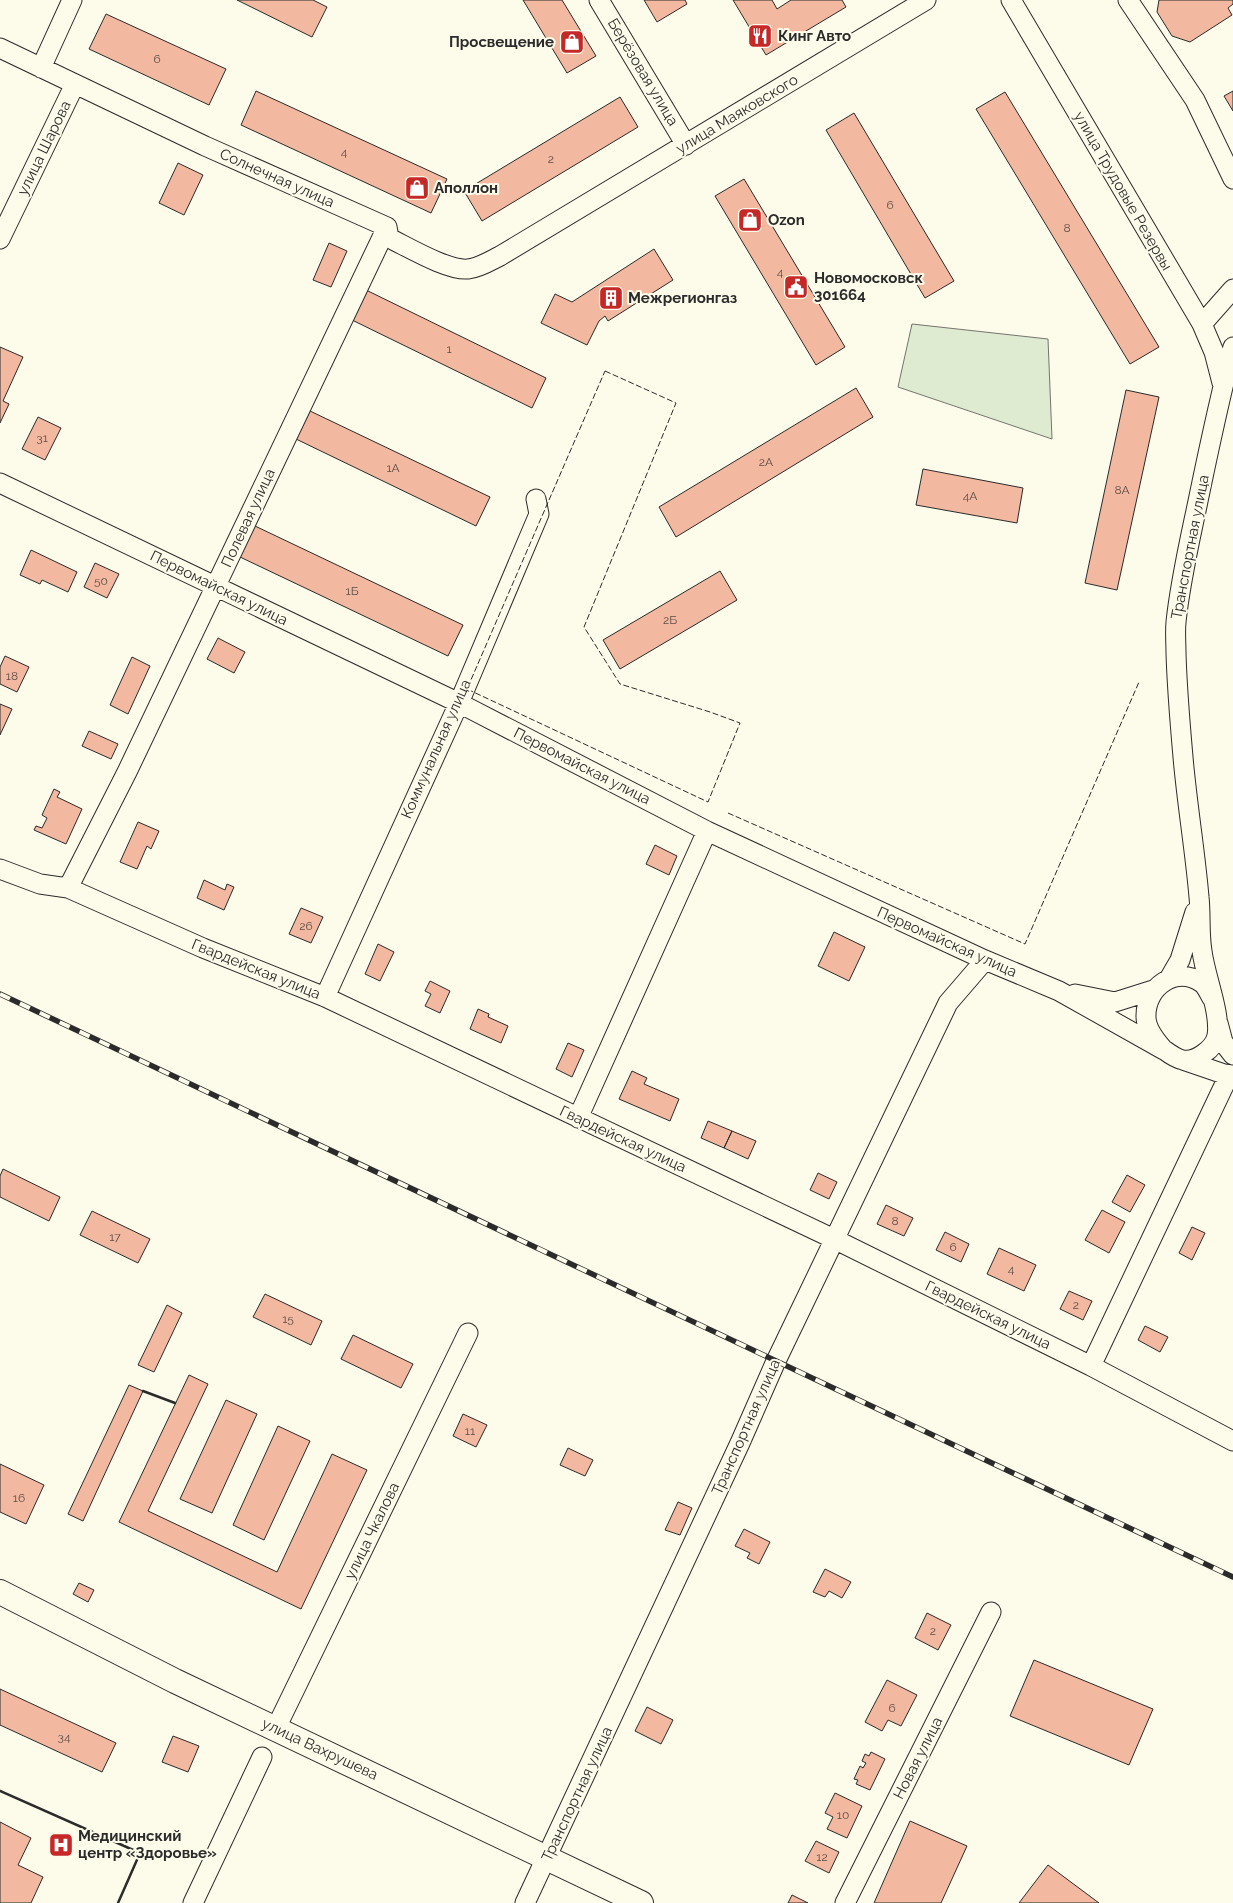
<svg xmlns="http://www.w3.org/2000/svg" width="1233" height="1903" font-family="Raleway,sans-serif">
<rect width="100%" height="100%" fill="#fdfbea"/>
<!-- green -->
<path fill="#deebd1" stroke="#74746e" d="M912 324 1048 339 1052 439 898 387Z"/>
<!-- building -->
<path fill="#f2b8a0" stroke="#2b2b2b" d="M237 0H313L327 7 312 37Z
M523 0H562L596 56 567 73Z
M644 0H685L687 4 657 22Z
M733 0H772L777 9 791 0H842L846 7 766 55Z
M1159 0H1233V4L1228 8 1232 15 1190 42 1172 36 1157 12Z
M106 14 226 69 209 105 89 49Z
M256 91 447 179 431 213 241 125Z
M1233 91V111L1224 96Z
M1005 92 1159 347 1130 364 976 109Z
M620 97 638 127 482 221 464 191Z
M854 113 954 281 925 298 826 130Z
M178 163 203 175 184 215 159 203Z
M744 179 845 347 816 365 715 196Z
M329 243 347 251 331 287 313 280Z
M654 249 673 280 608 321 605 316 599 321 587 345 541 323 555 294 572 302Z
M366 290 546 378 532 408 352 320Z
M0 347 23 357 3 401 9 404 0 423Z
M856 388 873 417 676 537 659 507Z
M1126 390 1159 397 1117 590 1085 583Z
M310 411 490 497 476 526 296 439Z
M38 417 61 428 45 460 22 449Z
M923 469 1023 488 1017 523 916 505Z
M255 526 463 625 448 656 240 557Z
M31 550 77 572 68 592 42 580 40 584 20 575Z
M95 563 119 574 107 598 84 587Z
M720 571 737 600 620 669 603 640Z
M218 638 245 652 234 673 207 659Z
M5 656 29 667 17 692 0 684V667Z
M132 657 150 666 128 714 110 705Z
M0 704 12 709 0 735Z
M89 731 118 744 111 759 82 746Z
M54 789 60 792 57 797 82 809 66 844 34 830 36 826 42 828 47 818 42 815Z
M138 822 159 831 151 849 147 846 137 869 120 862Z
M655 845 677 856 669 875 646 864Z
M204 880 225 890 227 884 234 887 224 910 197 898Z
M301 908 323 917 311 943 289 934Z
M834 932 865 947 849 981 818 966Z
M378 944 394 952 380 981 365 974Z
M430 981 450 991 440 1013 425 1006 431 994 425 991Z
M478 1009 489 1014 488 1017 508 1026 501 1043 470 1029Z
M568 1043 584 1050 572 1077 556 1069Z
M632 1071 647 1078 644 1084 679 1099 670 1121 619 1099Z
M708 1121 732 1131 724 1148 701 1138Z
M732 1131 756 1141 748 1159 724 1148Z
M3 1169 60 1197 49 1221 0 1197V1176Z
M818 1173 837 1182 829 1199 810 1190Z
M1127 1175 1145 1185 1130 1212 1112 1202Z
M886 1205 913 1218 904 1236 877 1224Z
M1102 1210 1125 1222 1109 1253 1085 1240Z
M92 1211 150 1239 138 1263 80 1235Z
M1192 1227 1205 1233 1192 1260 1179 1253Z
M945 1232 969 1244 961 1262 936 1250Z
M999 1248 1036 1265 1024 1291 987 1274Z
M1069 1291 1092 1301 1083 1320 1060 1309Z
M265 1294 322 1321 311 1345 253 1317Z
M167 1305 182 1313 154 1372 138 1365Z
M1145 1326 1168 1337 1160 1352 1138 1340Z
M353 1335 413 1364 401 1388 341 1359Z
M189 1375 208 1384 148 1511 277 1572 332 1454 367 1470 301 1609 119 1522Z
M129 1385 143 1391 83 1521 68 1514Z
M226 1400 257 1414 212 1513 180 1499Z
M463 1414 487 1425 476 1447 453 1436Z
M278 1426 310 1441 264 1540 233 1525Z
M568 1448 593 1460 585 1476 560 1465Z
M0 1464 44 1485 26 1524 0 1512Z
M678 1502 692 1508 680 1535 665 1530Z
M744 1529 770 1542 759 1564 747 1558 750 1553 735 1546Z
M825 1569 851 1582 842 1598 829 1591 825 1597 813 1592Z
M79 1583 94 1590 88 1602 73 1594Z
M927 1613 951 1625 938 1650 915 1638Z
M1034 1660 1153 1709 1129 1765 1010 1716Z
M887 1680 917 1695 901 1726 888 1720 882 1731 865 1722Z
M0 1689 116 1743 102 1772 0 1725Z
M647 1707 673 1720 661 1744 635 1731Z
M173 1736 199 1746 188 1772 162 1762Z
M871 1752 885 1759 870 1790 856 1784 858 1780 854 1779 860 1766 863 1768 866 1763 862 1761 865 1754 869 1756Z
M835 1793 862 1806 847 1838 827 1829 833 1817 825 1813Z
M910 1821 967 1846 941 1903H874Z
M0 1822 31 1838 18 1865 43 1877 31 1903H0Z
M816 1841 839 1852 829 1873 805 1861Z
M1048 1865 1099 1903H1019Z
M792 1895 808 1903H788Z"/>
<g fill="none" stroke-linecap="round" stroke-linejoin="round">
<defs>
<path id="minor" d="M599 0 686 145
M1011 0 1202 324 1214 352 1222 383
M1128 0 1195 100 1233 179
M0 48 205 146 387 227
M41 68 72 0
M387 227 389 238C408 247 448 271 468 269 479 268 490 261 500 256L926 0
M0 239 75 84
M1202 324 1233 289
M0 483 459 703 707 831 985 960 1059 991 1164 1050
M0 869 40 884 68 888 203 948 325 997 834 1239 1091 1366 1233 1441
M68 888 127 772 387 227
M1169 979 1180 960 1195 912
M1075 994 1115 1002 1153 990
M325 997 459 703 539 514 536 499
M1212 998C1209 993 1206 986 1202 983 1176 965 1145 987 1146 1017 1146 1028 1156 1041 1163 1049 1167 1052 1177 1059 1183 1060 1196 1062 1214 1049 1217 1036 1221 1013 1205 976 1202 951 1199 933 1201 915 1199 897 1195 850 1187 804 1183 757 1180 723 1177 688 1176 653 1176 643 1175 632 1176 622 1180 583 1189 544 1197 506 1208 453 1219 399 1233 347
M1218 1023 1223 1042 1233 1055
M1183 1060 1224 1074 1233 1075
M578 1118 707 831
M1091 1366 1229 1075
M276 1728 468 1333
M193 1903 262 1757
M525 1903 740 1443 776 1361 948 1003 985 960
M845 1903 991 1612"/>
<path id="major" d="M0 1592 175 1681 641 1903"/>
</defs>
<!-- minor casing -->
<use href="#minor" stroke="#2b2b2b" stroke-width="21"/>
<!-- major casing -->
<use href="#major" stroke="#2b2b2b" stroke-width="26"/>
<!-- minor -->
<use href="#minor" stroke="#fdfbea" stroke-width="19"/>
<!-- major -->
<use href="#major" stroke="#fdfbea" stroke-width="24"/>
<defs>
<path id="rail" d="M0 994 1233 1577"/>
</defs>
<!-- rail casing -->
<use href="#rail" stroke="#2b2b2b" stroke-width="5.5"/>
<!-- rail -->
<use href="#rail" stroke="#fdfbea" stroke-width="4" stroke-dasharray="11" stroke-linecap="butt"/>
<!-- fence -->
<path stroke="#2b2b2b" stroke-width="1" stroke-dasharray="6 2.5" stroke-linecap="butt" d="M605 371 676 403 584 627 620 684 710 712 740 723 708 802 467 689Z
M728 813 1025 944 1139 682"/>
<!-- wall -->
<path stroke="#2b2b2b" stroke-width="2.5" d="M143 1391 175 1403
M0 1791 140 1853 118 1903"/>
</g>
<!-- icons -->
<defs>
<symbol id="restaurant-square" viewBox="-11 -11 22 22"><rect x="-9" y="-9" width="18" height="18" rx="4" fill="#c62828" stroke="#fdfbea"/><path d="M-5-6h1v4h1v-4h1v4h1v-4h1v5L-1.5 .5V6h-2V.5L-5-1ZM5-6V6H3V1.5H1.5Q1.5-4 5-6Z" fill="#fff"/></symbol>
<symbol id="shop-square" viewBox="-11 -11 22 22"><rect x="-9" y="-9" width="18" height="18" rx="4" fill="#c62828" stroke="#fdfbea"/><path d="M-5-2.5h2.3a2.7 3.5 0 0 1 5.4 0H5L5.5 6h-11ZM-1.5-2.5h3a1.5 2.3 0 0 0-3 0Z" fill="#fff"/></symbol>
<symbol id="civic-square" viewBox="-11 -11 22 22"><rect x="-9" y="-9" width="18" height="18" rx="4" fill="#c62828" stroke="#fdfbea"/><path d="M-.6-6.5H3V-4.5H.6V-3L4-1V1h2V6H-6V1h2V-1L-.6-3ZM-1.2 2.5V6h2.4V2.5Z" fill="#fff"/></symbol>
<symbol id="building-square" viewBox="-11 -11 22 22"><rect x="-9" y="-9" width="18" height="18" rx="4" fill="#c62828" stroke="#fdfbea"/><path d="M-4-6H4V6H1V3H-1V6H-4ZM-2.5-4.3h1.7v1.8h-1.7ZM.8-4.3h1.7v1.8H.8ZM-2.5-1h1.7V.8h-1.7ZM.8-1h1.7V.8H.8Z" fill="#fff"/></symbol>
<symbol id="hospital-square" viewBox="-11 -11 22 22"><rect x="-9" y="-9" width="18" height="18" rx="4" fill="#c62828" stroke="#fdfbea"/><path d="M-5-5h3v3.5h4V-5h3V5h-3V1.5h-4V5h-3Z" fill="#fff"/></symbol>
</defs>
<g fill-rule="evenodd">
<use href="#restaurant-square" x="746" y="22" width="28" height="28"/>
<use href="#shop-square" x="558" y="28" width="28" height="28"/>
<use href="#shop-square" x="403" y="174" width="28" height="28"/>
<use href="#shop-square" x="736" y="206" width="28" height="28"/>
<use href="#civic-square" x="782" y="273" width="28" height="28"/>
<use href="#building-square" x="597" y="284" width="28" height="28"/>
<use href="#hospital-square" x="47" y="1831" width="28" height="28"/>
</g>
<g text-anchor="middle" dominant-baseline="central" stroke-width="4" stroke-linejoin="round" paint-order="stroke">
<!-- number labels -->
<g font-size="12" fill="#5d4e48">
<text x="157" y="59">6</text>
<text x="344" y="152">4</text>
<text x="551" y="159">2</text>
<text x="890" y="205">6</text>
<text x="1067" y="228">8</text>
<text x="780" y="272">4</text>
<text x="449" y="349">1</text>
<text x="42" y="438">31</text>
<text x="766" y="462">2А</text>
<text x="393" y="468">1А</text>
<text x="1122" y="490">8А</text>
<text x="970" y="496">4А</text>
<text x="101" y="581">50</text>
<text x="352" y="591">1Б</text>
<text x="670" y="620">2Б</text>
<text x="12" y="676">18</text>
<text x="306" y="926">26</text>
<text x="895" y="1221">8</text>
<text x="115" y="1237">17</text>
<text x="953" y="1247">6</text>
<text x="1011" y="1269">4</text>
<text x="1076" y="1305">2</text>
<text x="288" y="1319">15</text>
<text x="470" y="1431">11</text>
<text x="19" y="1498">16</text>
<text x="933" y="1631">2</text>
<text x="892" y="1708">6</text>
<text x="64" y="1737">34</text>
<text x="843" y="1815">10</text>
<text x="822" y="1857">12</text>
</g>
<!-- poi labels -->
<g font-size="15" font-weight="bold" fill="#2b2b2b" stroke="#fdfbea" text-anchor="start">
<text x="778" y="36">Кинг Авто</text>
<text x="554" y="42" text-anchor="end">Просвещение</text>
<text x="434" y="188">Аполлон</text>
<text x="768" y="220">Ozon</text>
<text x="814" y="278">Новомосковск<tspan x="814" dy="17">301664</tspan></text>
<text x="628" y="298">Межрегионгаз</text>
<text x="78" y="1836">Медицинский<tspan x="78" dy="17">центр «Здоровье»</tspan></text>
</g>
<!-- street labels -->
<g font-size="15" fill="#2b2b2b" stroke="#fdfbea">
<text transform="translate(643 72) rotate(59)">Берёзовая улица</text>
<text transform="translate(737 114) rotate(-31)">улица Маяковского</text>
<text transform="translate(44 148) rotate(-64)">улица Шарова</text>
<text transform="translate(277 178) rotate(24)">Солнечная улица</text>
<text transform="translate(1123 191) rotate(60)">улица Трудовые Резервы</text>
<text transform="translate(248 518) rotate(-65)">Полевая улица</text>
<text transform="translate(1190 547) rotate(-79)">Транспортная улица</text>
<text transform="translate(219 588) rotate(26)">Первомайская улица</text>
<text transform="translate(436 749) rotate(-66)">Коммунальная улица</text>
<text transform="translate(582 766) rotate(27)">Первомайская улица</text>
<text transform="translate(947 942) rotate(24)">Первомайская улица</text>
<text transform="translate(256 969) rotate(22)">Гвардейская улица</text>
<text transform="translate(623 1139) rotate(25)">Гвардейская улица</text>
<text transform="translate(988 1315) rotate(26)">Гвардейская улица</text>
<text transform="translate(746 1427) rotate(-66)">Транспортная улица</text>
<text transform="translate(372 1531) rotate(-64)">улица Чкалова</text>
<text transform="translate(320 1749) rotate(25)">улица Вахрушева</text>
<text transform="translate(918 1758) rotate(-63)">Новая улица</text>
<text transform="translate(577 1794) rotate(-65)">Транспортная улица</text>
</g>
</g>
</svg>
